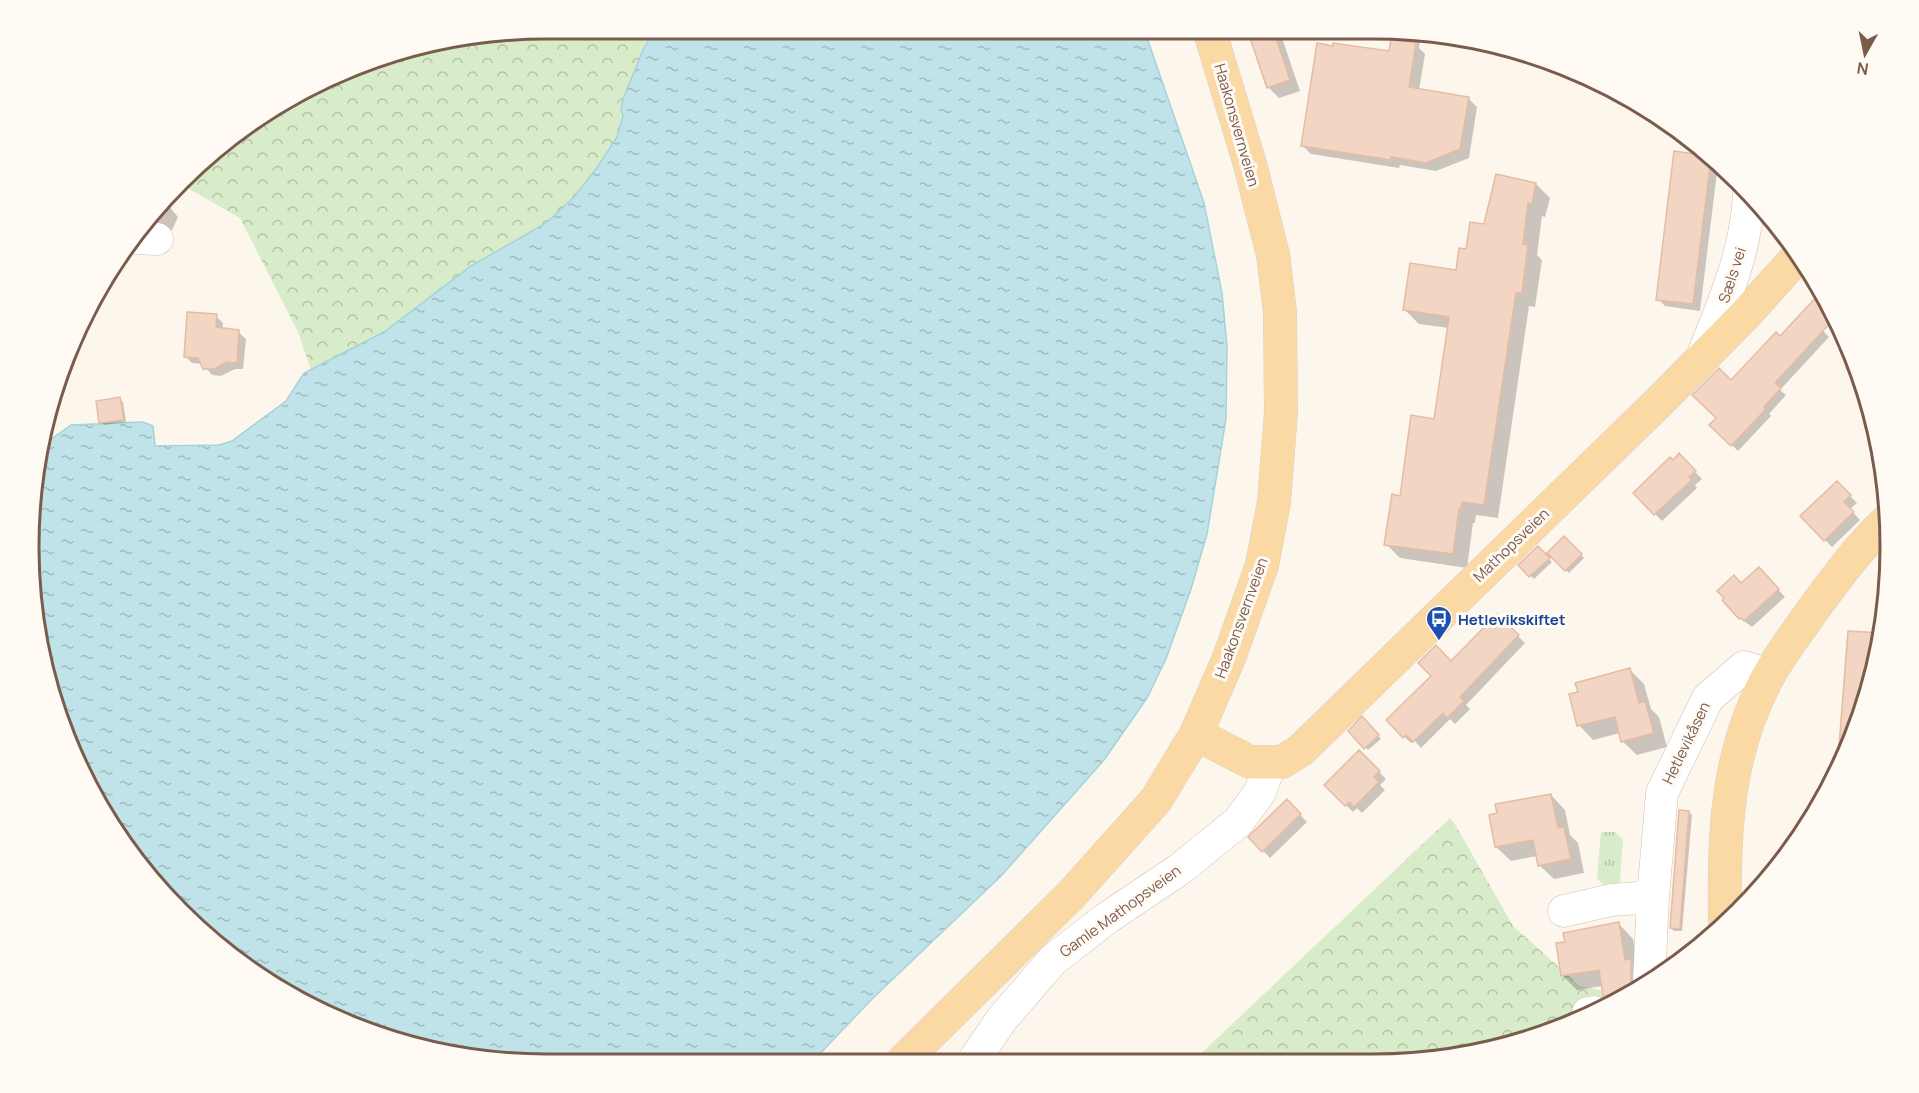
<svg xmlns="http://www.w3.org/2000/svg" width="1919" height="1093" font-family="Manrope,sans-serif">
<defs>
<pattern id="forest-crowns" width="20" height="18" patternUnits="userSpaceOnUse" patternTransform="scale(1.5)"><rect width="20" height="18" fill="#d8ecc9"/><path d="M2 6a3 3 0 1 1 6 0M12 15a3 3 0 1 1 6 0" fill="none" stroke="#b4c2a5"/></pattern>
<pattern id="park-tufts" width="24" height="20" patternUnits="userSpaceOnUse" patternTransform="scale(1.5)"><rect width="24" height="20" fill="#d8ecc9"/><path d="M3 7l-1-3M5 7V3M7 7l1-3M15 17l-1-3M17 17v-4M19 17l1-3" fill="none" stroke="#b4c2a5"/></pattern>
<pattern id="water-ripples" width="26" height="14" patternUnits="userSpaceOnUse" patternTransform="scale(1.5)"><rect width="26" height="14" fill="#bfe3e8"/><path d="M2 4q2-2 4 0t4 0M15 11q2-2 4 0t4 0" fill="none" stroke="#a0bbbe"/></pattern>
</defs>
<rect width="100%" height="100%" fill="#fdf6ec"/>
<!-- forest -->
<path fill="url(#forest-crowns)" d="M547 29H655L643 50 623 99V116L617 137 596 169 574 197 546 223 471 266 384 332 311 370 298 332 240 218 184 186 231 135 380 56Z
M1450 818 1456 826 1513 926 1580 986 1630 996 1539 1037 1407 1063H1191Z"/>
<!-- park -->
<path fill="url(#park-tufts)" d="M1601 832H1615L1623 840 1619 891 1609 890 1597 878Z"/>
<!-- water -->
<path fill="url(#water-ripples)" stroke="#a5d3da" stroke-width="1.5" d="M655 29H1144L1204 203 1222 293 1227 346 1226 419 1207 534 1191 589 1166 659 1147 698 1104 760 1001 876 873 998 811 1063H512L380 1037 259 977 136 862 56 713 29 547 42 446 71 425 143 422 153 426 155 446 219 445 232 441 286 401 304 373 384 332 471 266 546 223 574 197 596 169 617 137 623 116 621 110 623 99 643 50Z"/>
<!-- shadow -->
<path fill="#0003" d="M1249 29H1279L1300 91 1279 98 1268 87Z
M1394 30 1421 32 1419 48 1425 54 1419 90 1468 98 1477 107 1469 158 1436 171 1400 165 1399 168 1311 154 1302 145 1390 53Z
M1612 92 1644 108 1618 104 1611 97Z
M1676 153 1711 157 1718 164 1700 311 1665 306 1658 299Z
M1536 184 1550 198 1545 217 1542 216 1537 255 1542 260 1535 307 1529 306 1498 518 1476 515 1475 523H1473L1467 568 1400 558 1386 544 1401 497 1436 420 1449 328 1419 324 1405 310 1457 272 1467 251 1485 226Z
M167 204 178 217 172 230 146 227Z
M1804 312 1829 337 1780 390 1786 395 1769 414 1771 416 1738 451 1711 425 1718 418 1731 383 1780 338Z
M216 316 223 323 222 330 238 332 246 339 243 369H235L221 376 212 375 203 364 192 363 185 356Z
M120 399 123 402 126 422 104 425 101 422Z
M1679 456 1702 479 1695 485 1697 488 1662 521 1635 493Z
M1837 483 1857 503 1850 509 1860 520 1832 547 1802 516Z
M1564 538 1584 558 1569 573 1549 553Z
M1538 548 1552 562 1534 579 1520 566Z
M1766 576 1785 597 1752 627 1740 618 1741 584Z
M1497 616 1525 643 1466 705 1470 709 1455 724 1450 719 1421 748 1414 740 1411 743 1388 721 1433 676 1451 663Z
M1849 633 1881 647 1851 744 1839 767Z
M1630 670 1644 684 1651 709 1659 717 1667 747 1637 755 1622 741 1620 733 1593 740 1579 725 1580 693Z
M1362 719 1381 739 1368 750 1350 731Z
M1359 752 1386 779 1380 785 1385 790 1362 813 1357 808 1353 812 1326 785Z
M1551 795 1565 810 1570 835 1578 843 1584 873 1554 879 1539 865 1537 856 1511 861 1496 847Z
M1287 801 1307 822 1270 858 1250 837Z
M1689 812 1692 815 1682 931H1674L1671 928Z
M1619 924 1633 939 1638 967 1645 985 1632 995 1612 1004 1604 995 1603 986 1577 990 1562 975Z"/>
<!-- building -->
<path fill="#f3d5c3" stroke="#e6bba3" stroke-width="1.5" d="M1247 29H1273L1290 80 1267 88Z
M1391 39 1416 43 1409 87 1469 97 1460 149 1426 163 1391 157V160L1301 146 1317 43 1333 46V43L1389 51Z
M1674 151 1709 156 1711 158 1693 304 1656 300Z
M1496 174 1536 183 1532 204 1528 203 1523 244 1528 245 1522 293H1516L1484 505 1462 502 1461 510 1459 509 1453 554 1384 545 1392 494 1400 496 1411 415 1434 419 1449 317 1403 310 1410 263 1456 270 1459 248 1466 249 1470 222 1484 224Z
M1821 292 1835 318 1775 383 1781 388 1764 407 1766 409 1731 446 1709 425 1716 418 1692 395 1719 368 1731 380 1776 332 1780 336Z
M187 312 217 314 216 327 239 330 237 363 227 362 214 369H203L198 358 184 357Z
M120 397 124 420 99 423 96 401Z
M1679 453 1696 471 1689 477 1692 480 1654 515 1633 493 1670 457 1673 460Z
M1837 481 1851 495 1844 502 1854 512 1824 541 1800 516Z
M1564 536 1582 554 1565 571 1547 553Z
M1538 546 1550 558 1529 577 1518 565Z
M1759 567 1779 589 1744 621 1741 618 1739 619 1722 600 1724 598 1717 591 1734 575 1741 583Z
M1497 614 1519 635 1460 697 1464 701 1447 718 1443 713 1413 742 1406 735 1403 738 1386 720 1431 676 1418 663 1436 645 1451 661Z
M1848 631 1882 633 1881 647 1851 744 1843 760 1838 759Z
M1630 668 1639 703 1645 701 1654 733 1621 742 1615 717 1577 726 1569 694 1578 692 1575 683Z
M1362 716 1379 735 1364 749 1348 731Z
M1359 750 1380 771 1374 777 1379 782 1354 807 1349 802 1345 806 1324 785Z
M1551 794 1558 828 1564 827 1571 859 1538 866 1533 840 1495 847 1489 815 1497 813 1495 804Z
M1287 799 1301 814 1262 852 1248 837Z
M1679 810 1689 811 1680 929 1670 928Z
M1619 922 1625 960 1631 959V982L1634 991 1603 996 1599 970 1561 976 1556 943 1565 942 1563 933Z"/>
<g fill="none" stroke-linecap="round" stroke-linejoin="round">
<defs>
<path id="minor" d="M135 238 157 239
M1703 355C1724 302 1747 250 1749 193
M1564 911 1611 900 1653 897 1662 793 1708 698 1744 667 1769 675
M1649 982 1653 897
M1588 1013 1594 1012
M972 1063 1002 1019 1053 960 1107 918 1180 869 1238 822 1260 792 1270 764"/>
<path id="major" d="M1196 734 1250 762H1282L1301 750 1659 402 1745 315 1800 254
M1725 923C1724 835 1725 755 1769 675 1781 653 1798 632 1812 611 1835 580 1859 546 1888 520
M901 1063 1072 894 1156 800 1196 734 1229 658 1262 565 1274 502 1281 412 1280 312 1273 255 1250 164 1209 29"/>
</defs>
<!-- minor casing -->
<use href="#minor" stroke="#d1beb0" stroke-width="33"/>
<!-- major casing -->
<use href="#major" stroke="#dad1cd" stroke-width="34"/>
<!-- minor -->
<use href="#minor" stroke="#fff" stroke-width="32"/>
<!-- major -->
<use href="#major" stroke="#fbd9a5" stroke-width="33"/>
</g>
<!-- icons -->
<defs>
<symbol id="bus-pin" viewBox="-11 -11 22 30"><path d="M0 17L-7.5 6A9.5 9.5 0 1 1 7.5 6Z" fill="#1a4fb4" stroke="#fffaf3"/><path d="M-5-6H5V4H4V6H2V4H-2V6H-4V4H-5ZM-3.5-4V0h7V-4ZM-3.5 1.2v1.5H-2V1.2ZM2 1.2v1.5H3.5V1.2Z" fill="#fff"/></symbol>
</defs>
<g fill-rule="evenodd">
<use href="#bus-pin" x="1424" y="604" width="30" height="40"/>
</g>
<g text-anchor="middle" dominant-baseline="central" stroke-width="6" stroke-linejoin="round" paint-order="stroke">
<!-- street labels -->
<g font-size="15" fill="#7a5c4d" stroke="#fffaf3">
<text transform="translate(1237 125) rotate(74)">Haakonsvernveien</text>
<text transform="translate(1732 275) rotate(-72)">Sæls vei</text>
<text transform="translate(1511 545) rotate(-44)">Mathopsveien</text>
<text transform="translate(1241 618) rotate(-70)">Haakonsvernveien</text>
<text transform="translate(1686 743) rotate(-64)">Hetlevikåsen</text>
<text transform="translate(1120 911) rotate(-36)">Gamle Mathopsveien</text>
</g>
<!-- transit labels -->
<g font-size="15" font-weight="bold" fill="#164399" stroke="#fffaf3" text-anchor="start">
<text x="1458" y="619">Hetlevikskiftet</text>
</g>
</g>
<!-- crop -->
<path d="M0 0H1919V1093H0ZM546 39H1373A507 507 0 0 1 1880 546V547A507 507 0 0 1 1373 1054H546A507 507 0 0 1 39 547V546A507 507 0 0 1 546 39Z" fill="#fffaf3" fill-rule="evenodd"/>
<path fill="none" stroke="#7a5c4d" stroke-width="3" d="M546 39H1373A507 507 0 0 1 1880 546V547A507 507 0 0 1 1373 1054H546A507 507 0 0 1 39 547V546A507 507 0 0 1 546 39Z"/>
<!-- north arrow -->
<g transform="translate(1865 54) rotate(189)" stroke="#fffaf3" stroke-width="4.5" paint-order="stroke">
<path d="M0-4.5L10 22L0 15L-10 22Z" fill="#7a5c4d"/>
<text y="-9" font-size="16" font-weight="bold" text-anchor="middle" fill="#7a5c4d">N</text>
</g>
</svg>
